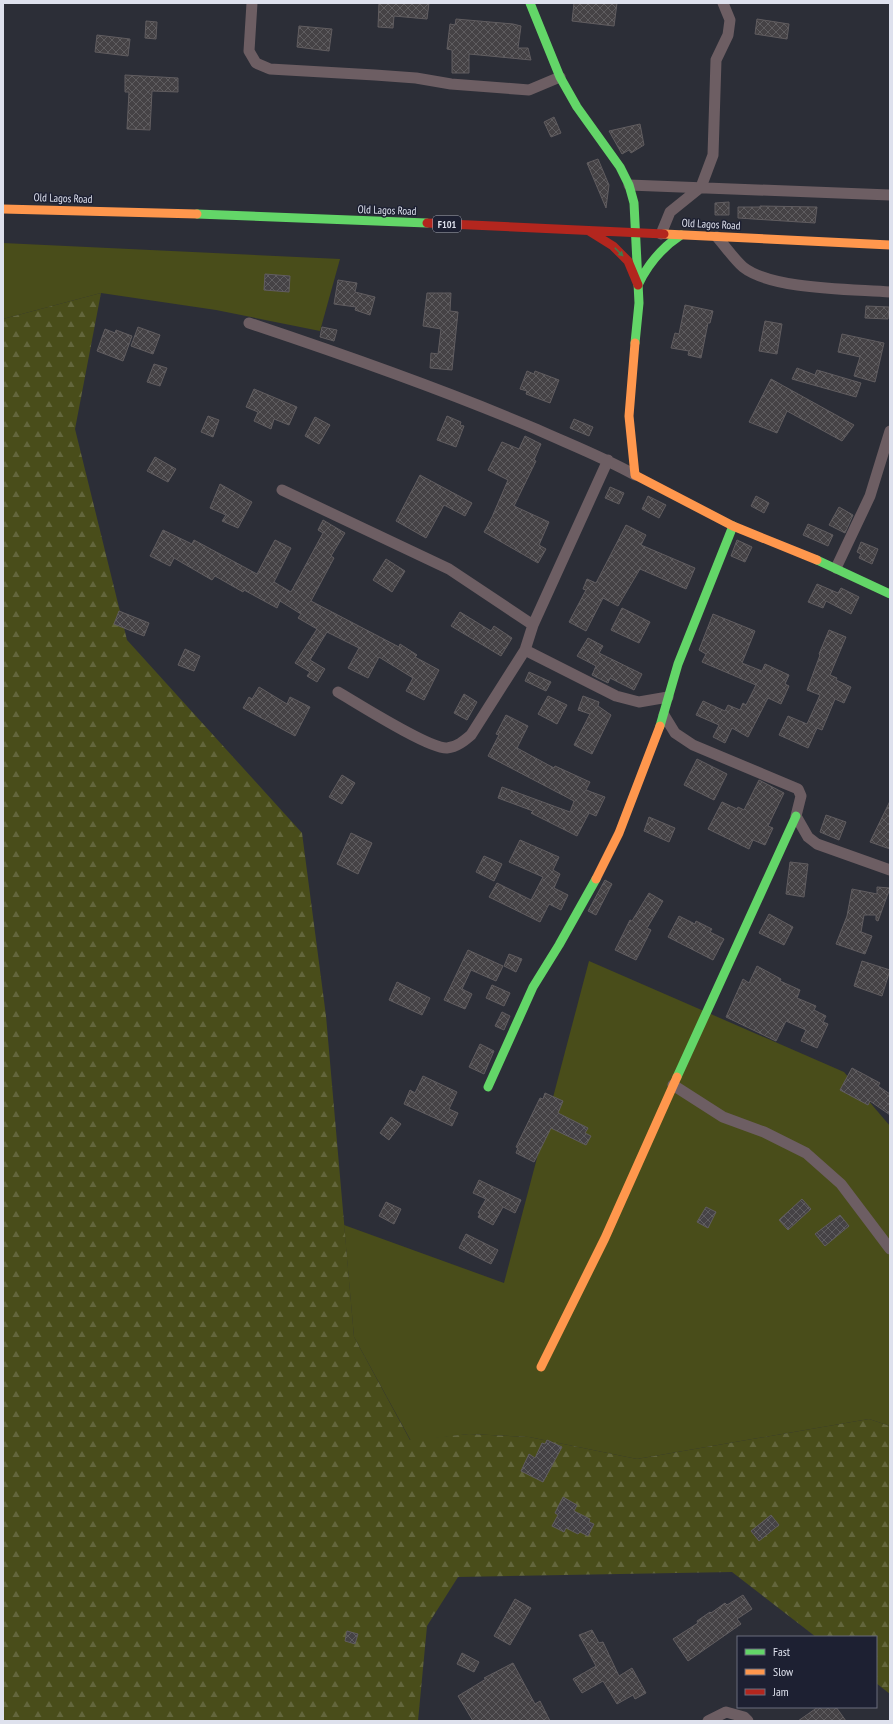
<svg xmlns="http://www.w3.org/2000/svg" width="893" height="1724" font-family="'PT Sans Narrow',sans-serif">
<defs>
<pattern id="forest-firs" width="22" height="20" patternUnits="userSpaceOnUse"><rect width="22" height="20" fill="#494d1a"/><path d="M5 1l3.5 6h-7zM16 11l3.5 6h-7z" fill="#63663c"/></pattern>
<pattern id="building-cross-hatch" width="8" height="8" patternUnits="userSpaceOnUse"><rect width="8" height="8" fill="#454245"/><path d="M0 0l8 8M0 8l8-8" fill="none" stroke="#5f5d60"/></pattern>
</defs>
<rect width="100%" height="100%" fill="#2c2e37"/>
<!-- grass -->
<path fill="#494d1a" d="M3 243 340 259 320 331 216 310 101 293 3 319Z
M589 961 844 1072 890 1126V1426L869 1419 637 1459 529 1437 469 1434 411 1441 354 1337 344 1225 504 1283Z"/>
<!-- forest -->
<path fill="url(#forest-firs)" d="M101 293 75 429 127 640 302 833 326 1016 354 1337 410 1440 469 1434 529 1437 637 1459 869 1419 890 1426V1694L876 1683V1637H816L732 1572 458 1577 427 1626 418 1721H3V319Z"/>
<!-- building -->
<path fill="url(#building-cross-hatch)" stroke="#615d60" d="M379 3H429L427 19 394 16 393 28 378 27Z
M574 3H617L614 26 572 21Z
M456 19 513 24 521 26 518 48H528L531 60 469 54V73H452V50L447 49 450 24 455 25Z
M757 19 789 24 787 39 755 34Z
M146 21 157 22 156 39 145 38Z
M299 26 332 29 329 51 297 47Z
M97 35 130 39 128 56 95 52Z
M125 75 178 78V92L152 91 150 130 127 129 129 92H125Z
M554 117 561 133 551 137 544 122Z
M640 124 644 145 631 153 629 150 622 154 609 131Z
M598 159 609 185 606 208 587 163Z
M729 202V215H715V203Z
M760 206 817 207 815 223 738 218V207H760Z
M265 274 290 276 289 292 264 290Z
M338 280 357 283 355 292 375 297 370 315 355 310 356 307 334 304Z
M427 293H451L450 311 458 312 452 370 430 368 431 353 438 354 441 329 423 326Z
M685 305 713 311 710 323H708L701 358 688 355 689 351 671 348 675 333 679 334Z
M866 306 889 307 888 319 865 318Z
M765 321 782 324 777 354 759 351Z
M138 327 160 335 153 354 131 346Z
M322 327 337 330 334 341 320 337Z
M105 329 115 333 116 330 132 336 123 361 97 351Z
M842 334 884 343 875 382 854 376 860 357 838 352Z
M154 364 167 368 160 386 147 382Z
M797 368 815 375 817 370 861 383 856 397 792 379Z
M527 371 534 374 535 371 559 380 550 403 526 394 527 391 520 389Z
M771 379 854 425 842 441 787 411 777 433 749 422Z
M254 389 297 407 289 425 274 419 271 429 254 421 258 412 246 407Z
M208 416 219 420 213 437 201 432Z
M447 416 461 422 460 425 464 426 456 447 437 440Z
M315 417 330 425 319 444 305 436Z
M574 419 593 427 589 436 570 428Z
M525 436 541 444 534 460 536 461 514 506 549 522 539 545 546 549 538 563 484 532 492 517 508 480 488 470 502 442 519 449Z
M155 457 176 469 168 482 147 471Z
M420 475 472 503 465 516 444 505 426 538 396 521Z
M220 484 252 502 238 528 222 521 226 515 210 508Z
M610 487 624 493 619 504 605 498Z
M648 496 666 505 659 518 642 509Z
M756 496 769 503 764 513 751 506Z
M839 507 853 515 845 533 829 525Z
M323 520 345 533 331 556 334 558 311 601 399 647 400 644 417 655 415 657 439 670 424 700 406 691 413 678 379 657 368 678 348 668 359 648 327 632 310 660 325 669 317 682 307 676 310 672 295 663 317 629 298 618 301 614 280 601 277 608 244 590 243 592 215 576 212 580 174 558 170 566 150 556 163 530 192 544 194 540 257 574 275 540 291 548 274 582 291 592 323 533 318 530Z
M808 524 833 535 828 546 803 535Z
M626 525 646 535 641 545 695 568 686 589 640 569 618 606 603 598 586 631 569 622 586 590 583 589 587 579 596 583Z
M737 540 752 547 745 562 731 556Z
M861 542 878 549 872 564 859 558 861 554 857 552Z
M386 559 405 571 392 592 373 580Z
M817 584 838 593 841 588 859 597 851 614 826 601 823 608 808 602Z
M622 608 650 622 639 643 611 630Z
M119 611 149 623 144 636 114 624Z
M460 612 491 631 494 626 512 638 501 656 451 626Z
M713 614 755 631 742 663 762 671 765 664 789 675 785 684 789 686 781 704 768 698 748 737 732 728 725 743 713 737 719 725 696 715 703 701 725 711 728 705 740 710 743 703 746 705 756 685 702 662 706 654 699 650Z
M829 630 846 637 830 675 837 678 836 680 851 687 844 703 835 699 822 730 817 728 808 748 779 735 788 716 807 724 820 695 807 690 820 655 819 654Z
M588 638 603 646 599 653 642 674 634 690 610 678 608 683 592 675 596 666 577 656Z
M185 649 200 656 194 671 178 665Z
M529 672 551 682 546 691 525 681Z
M259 687 287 704 290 697 310 707 295 736 243 708 249 697 252 699Z
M464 694 477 702 467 720 454 713Z
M548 696 567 705 557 724 538 714Z
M583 696 599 702 598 706 611 715 592 754 574 745 590 714 578 710Z
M506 715 528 726 517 748 554 768 555 766 590 782 586 790 605 797 596 816 589 813 577 836 531 813 533 811 498 798 502 787 570 812 574 801 488 756 499 735 496 734Z
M697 759 727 774 714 800 684 785Z
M342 775 355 783 342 804 329 797Z
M759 780 784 793 768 826 773 828 765 845 753 840 749 849 708 829 722 802 737 809 738 807 744 810Z
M890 801V849L870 842Z
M826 815 846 822 839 840 820 832Z
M649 817 675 828 669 842 644 831Z
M351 833 372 843 358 874 337 864Z
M520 840 559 857 553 870 560 874 554 888 568 895 561 910 549 904 540 922 489 897 497 883 531 900 543 877 509 862Z
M484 856 502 864 494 881 476 872Z
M790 862 808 864 804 897 786 894Z
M605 880 612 884 596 915 588 911Z
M877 887 890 888 878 921 876 920V915H864L861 932 872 936 865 954 836 944 847 916 852 889 877 894Z
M649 893 663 901 647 928 651 930 636 960 615 950 630 920 632 921Z
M769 914 793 927 784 945 759 933Z
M679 916 695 924 696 921 712 929 710 932 724 939 713 960 668 937Z
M468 950 503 966 496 981 471 970 462 989 472 994 465 1009 444 1000Z
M509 954 522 959 516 972 504 966Z
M862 961 890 970 882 996 854 986Z
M757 966 781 979 780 981 800 990 797 998 816 1006 814 1010 826 1016 823 1022 828 1024 817 1048 801 1041 806 1030 786 1021 776 1041 726 1017 743 979 749 983Z
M397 982 430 998 422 1015 389 1000Z
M492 985 510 993 504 1006 486 998Z
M502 1012 510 1016 504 1030 495 1026Z
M480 1044 494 1051 484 1074 469 1067Z
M852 1068 880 1083 878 1086 890 1094V1115L870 1101 868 1105 840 1090Z
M423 1076 457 1092 449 1109 458 1113 452 1126 404 1104 410 1090 415 1093Z
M545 1093 563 1101 558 1113 588 1128 585 1133 591 1136 586 1145 551 1128 534 1162 516 1153 518 1148 516 1147 540 1098 543 1099Z
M391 1117 401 1124 389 1140 380 1133Z
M479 1180 521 1200 515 1213 503 1207 493 1225 478 1217 480 1214 478 1213 486 1199 473 1193Z
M802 1199 811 1209 788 1230 779 1220Z
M386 1202 401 1209 394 1224 379 1216Z
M706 1207 716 1212 708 1228 697 1222Z
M840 1215 849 1226 825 1246 815 1234Z
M466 1234 498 1250 491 1264 459 1248Z
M547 1440 562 1447 543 1482 521 1471 529 1454 535 1458 542 1443 545 1444Z
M563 1497 577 1505 574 1511 590 1519 589 1522 594 1524 588 1536 580 1532 578 1534 566 1528 564 1532 552 1526 558 1515 555 1513Z
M771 1515 779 1525 759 1541 751 1531Z
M743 1595 752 1609 737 1619 741 1624 688 1661 673 1639 698 1623 697 1621 710 1612 711 1613 725 1603 727 1605Z
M515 1599 531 1608 510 1645 494 1636Z
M592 1630 599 1643 603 1642 619 1676 632 1668 646 1693 635 1699 633 1695 617 1704 603 1681 582 1693 573 1679 596 1666 579 1635Z
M347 1631 358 1634 355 1644 345 1641Z
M462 1653 479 1662 474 1672 457 1664Z
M513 1663 535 1704 540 1701 550 1721H473L458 1696 486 1679 484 1678Z
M818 1707H836L846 1721H798Z"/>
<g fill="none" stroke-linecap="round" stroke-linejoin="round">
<!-- street -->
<path stroke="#6d5e63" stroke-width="11" d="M252 3 249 51 256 63 270 69 375 75 416 78 451 84 529 90 560 77
M629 185 890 195
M661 234 670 212 701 187 713 155 716 60 728 35 730 20 723 3
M717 237C725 246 734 259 743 267 772 290 852 289 890 292
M249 323C345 355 442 389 536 429 569 444 603 457 635 475
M282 490 449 569 533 625
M836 568 870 496 890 431
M525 650 533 625 608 460
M338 692C357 703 429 749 447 748 457 747 464 741 471 735L525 650 616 696 639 702 668 697
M664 715 675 733 693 745 798 789 801 796 796 816 808 837 817 844 890 870
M673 1085 723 1117 764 1132 806 1153 841 1184 890 1249
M708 1721 726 1712 744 1717 748 1721"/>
<!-- fast -->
<path stroke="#63d668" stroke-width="9" d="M530 3 560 77 577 107 620 167 629 185 634 203 639 303 635 343
M197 214 427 223
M638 285C648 264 661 248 681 235
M817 560 890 594
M660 726 678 664 733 526
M677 1077 796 816
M488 1087 533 987 559 945 596 879"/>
<!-- slow -->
<path stroke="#ff974d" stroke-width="9" d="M3 209 197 214
M664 234 890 245
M635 343 629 416 635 475 733 526 817 560
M596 879 619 833 660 726
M541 1367 605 1238 677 1077"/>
<!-- jam -->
<path stroke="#b3261e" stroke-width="9" d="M427 223 664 234
M589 231 613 246 628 261 638 285"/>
</g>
<!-- one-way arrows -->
<defs><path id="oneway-solid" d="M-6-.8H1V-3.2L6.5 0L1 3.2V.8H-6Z"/></defs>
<use fill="#407b4d" href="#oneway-solid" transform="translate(619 252) rotate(45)"/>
<g text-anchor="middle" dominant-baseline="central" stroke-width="3" stroke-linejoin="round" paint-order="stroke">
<!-- shield labels -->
<rect fill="#1d2032" stroke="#a4a7b5" stroke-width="1" x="433" y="216" width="28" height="16" rx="3"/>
<g font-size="10" font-weight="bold" fill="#dee1ed">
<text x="447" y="224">F101</text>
</g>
<!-- street labels -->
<g font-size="11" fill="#dee1ed" stroke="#1d2032">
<text transform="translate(63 198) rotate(2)">Old Lagos Road</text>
<text transform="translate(387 210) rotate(2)">Old Lagos Road</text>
<text transform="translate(711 224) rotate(3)">Old Lagos Road</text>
</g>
</g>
<!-- border -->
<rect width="893" height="1724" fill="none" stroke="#dee1ed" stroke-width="8"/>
<!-- legend -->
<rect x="737" y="1636" width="140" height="72" fill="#1d2032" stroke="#6a6d7d"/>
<rect x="745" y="1649" width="20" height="6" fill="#63d668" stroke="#6a6d7d"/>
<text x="773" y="1656" font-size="12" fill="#dee1ed">Fast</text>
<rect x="745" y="1669" width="20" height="6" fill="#ff974d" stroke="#6a6d7d"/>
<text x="773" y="1676" font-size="12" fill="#dee1ed">Slow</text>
<rect x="745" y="1689" width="20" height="6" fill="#b3261e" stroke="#6a6d7d"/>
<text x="773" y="1696" font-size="12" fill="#dee1ed">Jam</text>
</svg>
